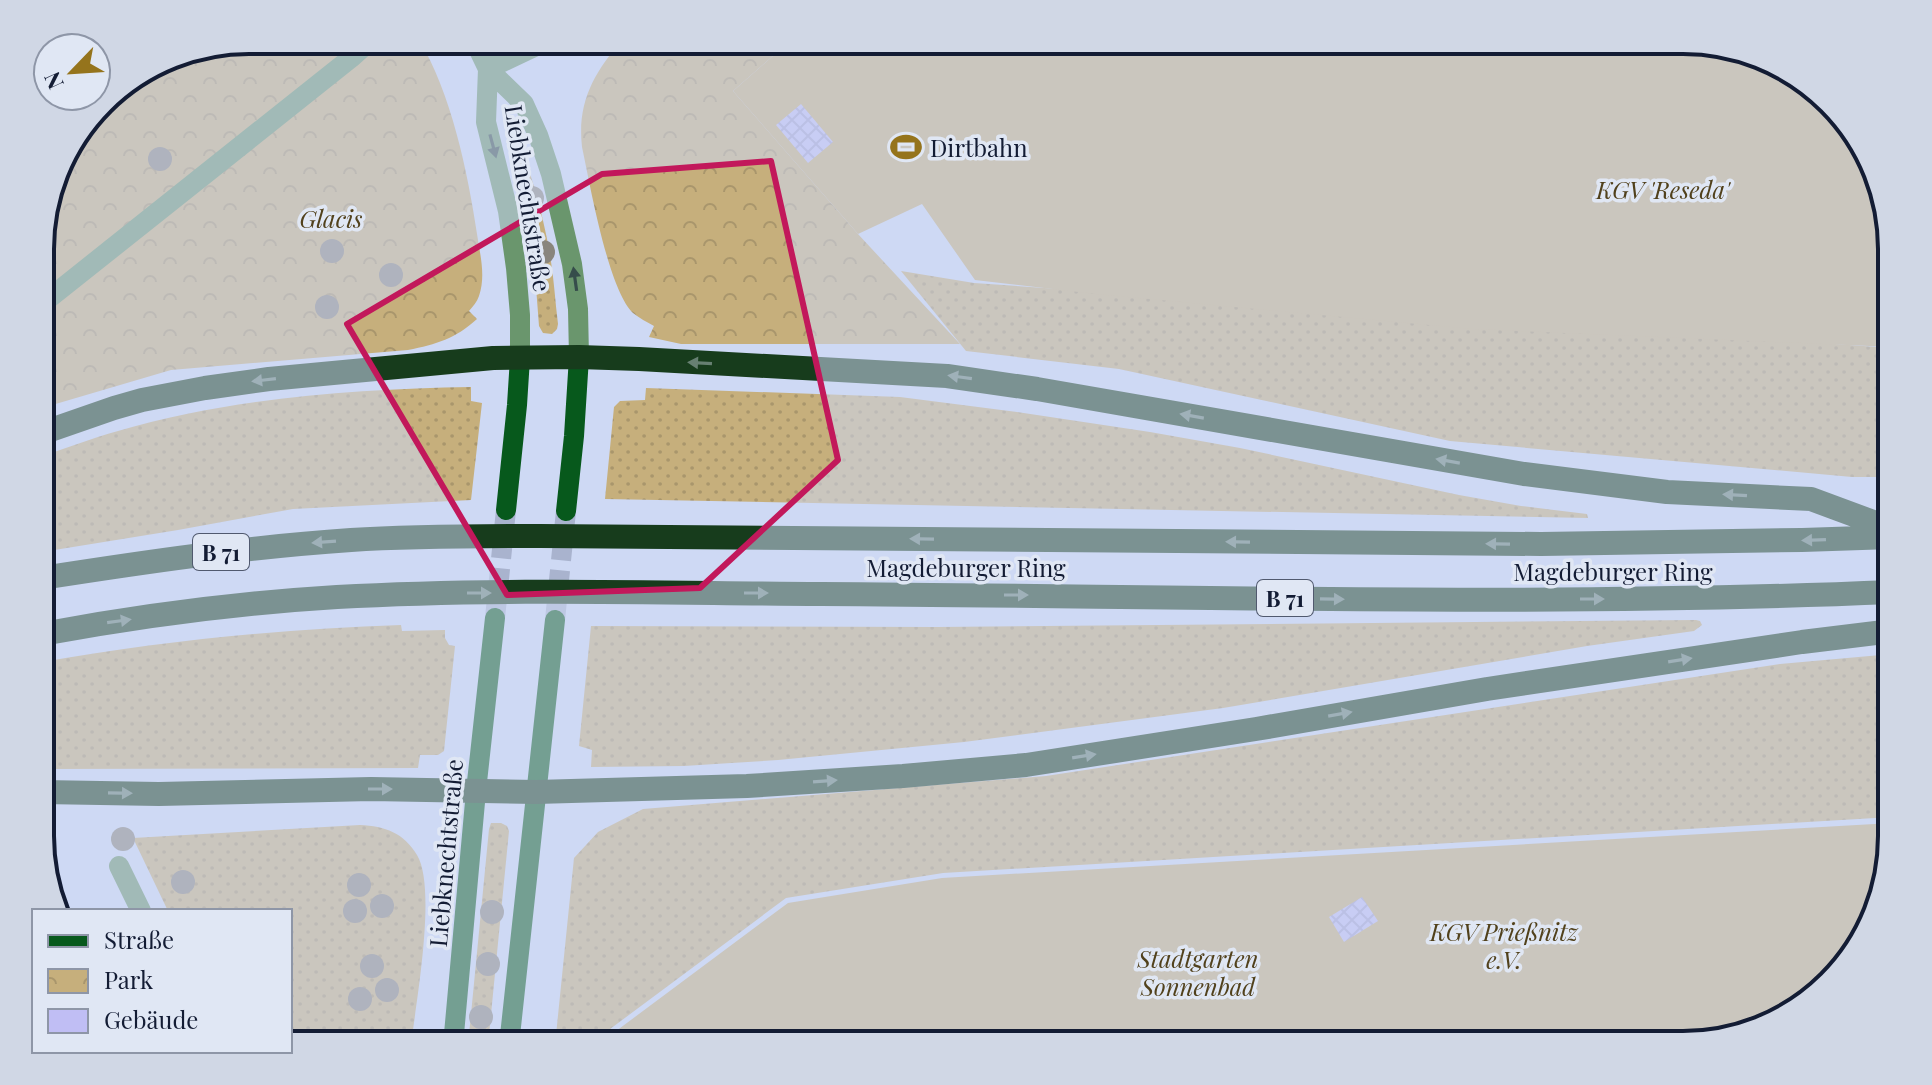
<svg xmlns="http://www.w3.org/2000/svg" width="1932" height="1085" font-family="'Playfair Display',serif">
<defs>
<pattern id="grass-dots" width="8" height="8" patternUnits="userSpaceOnUse" patternTransform="scale(2)"><rect width="8" height="8" fill="#c6af7c"/><path d="M2 2h.1M6 6h.1" fill="none" stroke="#a9966c" stroke-width="1.8" stroke-linecap="round"/></pattern>
<pattern id="park-crowns" width="20" height="18" patternUnits="userSpaceOnUse" patternTransform="scale(2)"><rect width="20" height="18" fill="#c6af7c"/><path d="M2 6a3 3 0 1 1 6 0M12 15a3 3 0 1 1 6 0" fill="none" stroke="#a9966c"/></pattern>
<pattern id="building-cross-hatch" width="8" height="8" patternUnits="userSpaceOnUse" patternTransform="scale(2)"><rect width="8" height="8" fill="#c0bef4"/><path d="M0 0l8 8M0 8l8-8" fill="none" stroke="#a4a3d2"/></pattern>
</defs>
<rect width="100%" height="100%" fill="#ced9f4"/>
<!-- grass -->
<path fill="url(#grass-dots)" d="M506 114 509 115C527 160 542 207 550 255 554 278 555 301 558 324L557 329 552 334 543 333 539 326 532 234 524 189 504 117Z
M901 271 974 283 1892 348V477H1852L1450 441 1119 369 966 351Z
M471 387V401L482 403 471 500 293 509 178 530 42 552V456C67 448 92 438 118 431 232 398 353 389 471 387Z
M646 388 900 397 1017 412 1150 432 1240 448 1459 495 1521 506 1587 514 1588 518 605 499 614 407 620 401 645 400Z
M1696 620 1700 621 1702 625 1694 631 1587 646 1223 708 964 742 778 760 684 766 591 767 592 750 579 746 591 626 937 627Z
M401 625 402 631 445 630V638L449 645 455 646 444 751 438 755H420L418 768 42 769V662C161 641 280 629 401 625Z
M1892 654V817L943 873 786 898 598 1038 596 1045H555L574 858 598 832 643 809 1046 776 1780 664Z
M491 823H501L507 826 509 831 488 1045H468L489 829Z
M360 825C385 826 404 833 417 855 437 888 416 1003 411 1045H290V911H168L133 838Z"/>
<!-- park -->
<path fill="url(#park-crowns)" d="M249 40H419C451 92 468 173 477 234 480 254 486 276 479 296 477 302 473 306 469 311L477 319C455 339 437 344 408 350L171 370 42 408V223L62 156 111 92 170 56Z
M622 40H791L733 91 858 234 960 344H681L649 337 654 326C647 322 639 318 633 313 608 289 590 184 582 147 577 102 594 73 622 40Z"/>
<!-- garden -->
<path fill="#c6af7c" d="M791 40H1683L1787 68 1857 133 1892 235V347L1472 329 1096 294 975 280 922 204 858 234 733 91Z
M1892 823V849L1864 940 1788 1017 1696 1045H600V1043L788 903 942 878Z"/>
<!-- building -->
<path fill="url(#building-cross-hatch)" d="M801 104 833 142 808 163 776 125Z
M1362 897 1378 921 1344 942 1329 917Z"/>
<g fill="none" stroke-linecap="round" stroke-linejoin="round">
<!-- major-tunnel -->
<path stroke="#a9b3ce" stroke-width="20" stroke-dasharray="20 10" stroke-linecap="butt" d="M495 618 506 510
M555 620 566 511"/>
<!-- minor -->
<path stroke="#6a966d" stroke-width="20" d="M474 40 488 69 524 104 538 135 551 174 572 264 578 309 579 357
M488 69 486 122 508 211 516 268 520 315V358
M488 69 549 40
M42 304 351 58 371 40
M119 866 141 911"/>
<!-- major -->
<path stroke="#07591c" stroke-width="20" d="M506 510 517 405 520 358
M566 511 574 436 579 357
M453 1045 476 791 495 618
M509 1045 555 620"/>
<!-- highway -->
<path stroke="#173c1c" stroke-width="24" d="M42 433 114 408 142 400 205 388 269 379 493 358 579 357 639 359 947 376 1037 389 1524 474 1667 492 1811 499 1892 529
M42 578C145 562 247 547 351 540 414 536 477 536 541 536L1541 544 1802 540 1892 537
M42 634C139 616 238 603 337 597 498 588 660 593 821 594 1178 596 1535 607 1892 592
M42 792 159 794 371 789 536 792 747 786 903 776 1026 765 1256 729 1487 689 1802 642 1892 631"/>
</g>
<!-- trees -->
<g fill="#89857d">
<circle cx="160" cy="159" r="12"/>
<circle cx="532" cy="198" r="12"/>
<circle cx="332" cy="251" r="12"/>
<circle cx="543" cy="252" r="12"/>
<circle cx="391" cy="275" r="12"/>
<circle cx="327" cy="307" r="12"/>
<circle cx="123" cy="839" r="12"/>
<circle cx="183" cy="882" r="12"/>
<circle cx="359" cy="885" r="12"/>
<circle cx="382" cy="906" r="12"/>
<circle cx="355" cy="911" r="12"/>
<circle cx="492" cy="912" r="12"/>
<circle cx="488" cy="964" r="12"/>
<circle cx="372" cy="966" r="12"/>
<circle cx="387" cy="990" r="12"/>
<circle cx="360" cy="999" r="12"/>
<circle cx="481" cy="1017" r="12"/>
</g>
<!-- one-way arrows -->
<defs><path id="oneway-solid" d="M-6-.8H1V-3.2L6.5 0L1 3.2V.8H-6Z" transform="scale(2)"/></defs>
<g fill="#364d4b">
<use href="#oneway-solid" transform="translate(493 146) rotate(75)"/>
<use href="#oneway-solid" transform="translate(575 279) rotate(-98)"/>
</g>
<g fill="#678072">
<use href="#oneway-solid" transform="translate(700 363) rotate(-177)"/>
<use href="#oneway-solid" transform="translate(960 377) rotate(-172)"/>
<use href="#oneway-solid" transform="translate(264 380) rotate(173)"/>
<use href="#oneway-solid" transform="translate(1192 416) rotate(-170)"/>
<use href="#oneway-solid" transform="translate(1448 461) rotate(-170)"/>
<use href="#oneway-solid" transform="translate(1735 495) rotate(-177)"/>
<use href="#oneway-solid" transform="translate(922 539) rotate(-179)"/>
<use href="#oneway-solid" transform="translate(1814 540) rotate(178)"/>
<use href="#oneway-solid" transform="translate(324 542) rotate(176)"/>
<use href="#oneway-solid" transform="translate(1238 542) rotate(-179)"/>
<use href="#oneway-solid" transform="translate(1498 544) rotate(-179)"/>
<use href="#oneway-solid" transform="translate(479 593)"/>
<use href="#oneway-solid" transform="translate(756 593)"/>
<use href="#oneway-solid" transform="translate(1016 595)"/>
<use href="#oneway-solid" transform="translate(1332 599) rotate(1)"/>
<use href="#oneway-solid" transform="translate(1592 599)"/>
<use href="#oneway-solid" transform="translate(119 621) rotate(-8)"/>
<use href="#oneway-solid" transform="translate(1680 660) rotate(-9)"/>
<use href="#oneway-solid" transform="translate(1340 714) rotate(-10)"/>
<use href="#oneway-solid" transform="translate(1084 756) rotate(-9)"/>
<use href="#oneway-solid" transform="translate(825 781) rotate(-4)"/>
<use href="#oneway-solid" transform="translate(380 789)"/>
<use href="#oneway-solid" transform="translate(120 793) rotate(1)"/>
</g>
<!-- marked area -->
<path d="M0 0H1932V1085H0ZM771 161 838 460 700 588 507 595 347 324 602 174Z" fill="#ced9f4" fill-opacity=".55" fill-rule="evenodd"/>
<path fill="none" stroke="#c2185b" stroke-width="6" stroke-linejoin="round" d="M771 161 838 460 700 588 507 595 347 324 602 174Z"/>
<!-- icons -->
<defs>
<symbol id="stadium-bare" viewBox="-9 -9 18 18"><path d="M0-5a6.5 5 0 1 0 0 10a6.5 5 0 1 0 0-10ZM-3.5-1.8h7v3.6h-7Z" fill="#95741c" stroke="#e0e7f4" stroke-width="2.5" paint-order="stroke"/></symbol>
</defs>
<g fill-rule="evenodd">
<use href="#stadium-bare" x="884" y="125" width="44" height="44"/>
</g>
<g text-anchor="middle" dominant-baseline="central" stroke-width="7" stroke-linejoin="round" paint-order="stroke">
<!-- shield labels -->
<g fill="#e0e7f4" stroke="#50596e" stroke-width="2">
<rect x="193" y="534" width="56" height="36" rx="6"/>
<rect x="1257" y="580" width="56" height="36" rx="6"/>
</g>
<g font-size="22" font-weight="bold" fill="#131c34">
<text x="221" y="552">B 71</text>
<text x="1285" y="598">B 71</text>
</g>
<!-- poi labels -->
<g font-size="24" fill="#131c34" stroke="#e0e7f4" text-anchor="start">
<text x="930" y="147">Dirtbahn</text>
</g>
<!-- park labels -->
<g font-size="24" font-style="italic" fill="#51411c" stroke="#e0e7f4">
<text x="1663" y="189">KGV 'Reseda'</text>
<text x="331" y="218">Glacis</text>
<text x="1504" y="931">KGV Prießnitz<tspan x="1504" dy="28">e.V.</tspan></text>
<text x="1198" y="958">Stadtgarten<tspan x="1198" dy="28">Sonnenbad</tspan></text>
</g>
<!-- street labels -->
<g font-size="24" fill="#131c34" stroke="#e0e7f4">
<text transform="translate(529 198) rotate(81)">Liebknechtstraße</text>
<text x="966" y="567">Magdeburger Ring</text>
<text x="1613" y="571">Magdeburger Ring</text>
<text transform="translate(445 853) rotate(-85)">Liebknechtstraße</text>
</g>
</g>
<!-- crop -->
<path d="M0 0H1932V1085H0ZM249 54H1683A195 195 0 0 1 1878 249V836A195 195 0 0 1 1683 1031H249A195 195 0 0 1 54 836V249A195 195 0 0 1 249 54Z" fill="#d0d7e5" fill-rule="evenodd"/>
<path fill="none" stroke="#131c34" stroke-width="4" d="M249 54H1683A195 195 0 0 1 1878 249V836A195 195 0 0 1 1683 1031H249A195 195 0 0 1 54 836V249A195 195 0 0 1 249 54Z"/>
<!-- legend -->
<rect x="32" y="909" width="260" height="144" fill="#e0e7f4" stroke="#8e96a7" stroke-width="2"/>
<rect x="48" y="935" width="40" height="12" fill="#07591c" stroke="#8e96a7" stroke-width="2"/>
<text x="104" y="949" font-size="24" fill="#131c34">Straße</text>
<rect x="48" y="969" width="40" height="24" fill="url(#park-crowns)" stroke="#8e96a7" stroke-width="2"/>
<text x="104" y="989" font-size="24" fill="#131c34">Park</text>
<rect x="48" y="1009" width="40" height="24" fill="#c0bef4" stroke="#8e96a7" stroke-width="2"/>
<text x="104" y="1029" font-size="24" fill="#131c34">Gebäude</text>
<!-- north arrow -->
<g transform="translate(72 72) rotate(245)"><circle r="38" fill="#e0e7f4" stroke="#8e96a7" stroke-width="2"/>
<path d="M0-6L14 30L0 20L-14 30Z" fill="#95741c"/>
<text y="-12" font-size="22" font-weight="bold" text-anchor="middle" fill="#131c34">N</text>
</g>
</svg>
